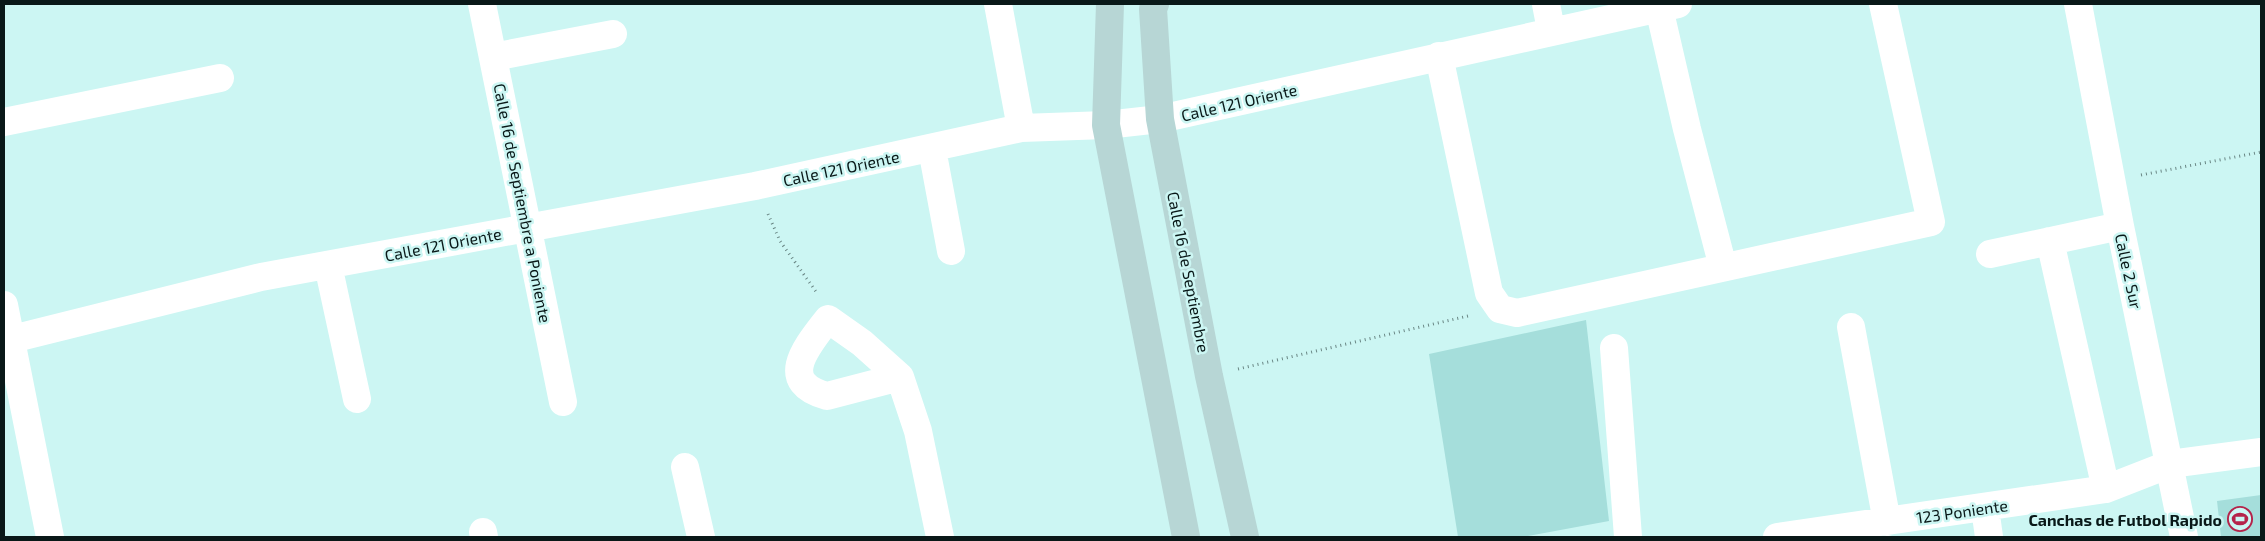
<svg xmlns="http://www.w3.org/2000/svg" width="2265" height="541" font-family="'Exo 2',sans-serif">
<rect width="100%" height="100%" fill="#ccf6f3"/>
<!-- green -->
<path fill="#a5dedb" d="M1586 320 1609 521 1522 537H1458L1429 354Z
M2261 495V537H2221L2217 501Z"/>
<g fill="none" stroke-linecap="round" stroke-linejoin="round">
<!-- path -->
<path stroke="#6a8785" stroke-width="3" stroke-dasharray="1 4" stroke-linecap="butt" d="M2141 175 2261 152
M768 214 780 241 817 293
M1238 369 1468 316"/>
<!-- street -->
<path stroke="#fff" stroke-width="28" d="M482 4 563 402
M998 4 1021 128
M1546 4 1551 30
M2078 4 2120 226 2184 537
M1659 8 1687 129 1723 267
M1439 56 1489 293 1500 309 1517 313 1931 222 1883 4
M493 57 613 34
M4 122 220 78
M932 149 951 251
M2050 241 2106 489
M1990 254 2120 226
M328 265 357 399
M4 305 50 537
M1851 327 1887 522
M4 341 261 277 755 186 1021 128 1106 125 1160 119 1678 4
M1614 348 1628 537
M900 377 827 396C775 382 808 345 828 319L862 343 900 377 918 431 940 537
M685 467 701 537
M1985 508 1989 537
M483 532 484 537
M1777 537 2106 489 2170 464 2261 452"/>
<!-- secondary -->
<path stroke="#b7d6d5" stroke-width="28" d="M1110 4 1106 125 1186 537
M1155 4 1153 9 1160 119 1209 376 1245 537"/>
</g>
<!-- icons -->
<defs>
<symbol id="stadium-ring" viewBox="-11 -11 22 22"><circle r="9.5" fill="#ccf6f3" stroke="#b5234a" stroke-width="1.5"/><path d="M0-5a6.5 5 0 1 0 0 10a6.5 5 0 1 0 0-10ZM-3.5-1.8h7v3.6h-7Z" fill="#b5234a"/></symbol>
</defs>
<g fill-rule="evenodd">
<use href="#stadium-ring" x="2226" y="505" width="28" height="28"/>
</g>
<g text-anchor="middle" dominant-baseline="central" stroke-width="5" stroke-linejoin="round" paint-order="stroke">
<!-- street labels -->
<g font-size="16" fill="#091818" stroke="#ccf6f3">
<text transform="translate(1239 102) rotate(-13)">Calle 121 Oriente</text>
<text transform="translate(841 168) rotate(-12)">Calle 121 Oriente</text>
<text transform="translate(523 203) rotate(79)">Calle 16 de Septiembre a Poniente</text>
<text transform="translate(443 244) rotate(-11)">Calle 121 Oriente</text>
<text transform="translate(2129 271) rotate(78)">Calle 2 Sur</text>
<text transform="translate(1189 272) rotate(79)">Calle 16 de Septiembre</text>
<text transform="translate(1962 511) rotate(-8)">123 Poniente</text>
</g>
<!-- poi labels -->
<g font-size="16" font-weight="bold" fill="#091818" stroke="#ccf6f3" text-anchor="end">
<text x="2222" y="519">Canchas de Futbol Rapido</text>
</g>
</g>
<!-- border -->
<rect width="2265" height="541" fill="none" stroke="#091818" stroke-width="10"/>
</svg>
